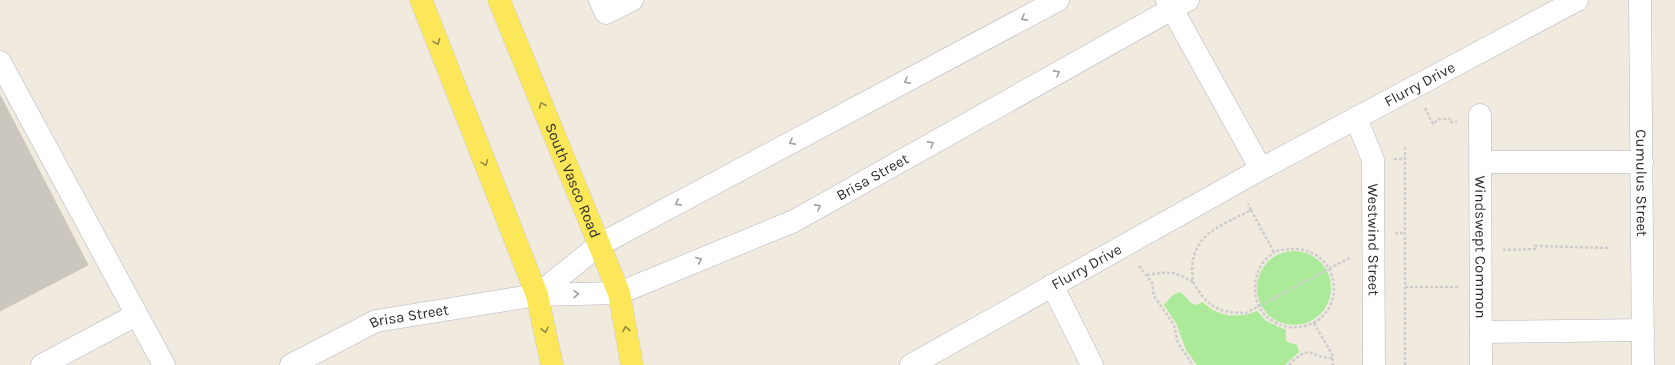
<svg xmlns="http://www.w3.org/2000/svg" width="1675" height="365" font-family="Karla,sans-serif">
<rect width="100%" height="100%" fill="#f0eadf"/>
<!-- green -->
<path fill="#abea98" d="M1257 288a37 37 0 1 1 74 0a37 37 0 1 1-74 0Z
M1179 292C1186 295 1188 302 1195 305L1203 302C1217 317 1238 319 1257 311L1266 321 1286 330V339L1287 342 1297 345 1299 352 1285 365H1197L1186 350 1176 323 1164 305 1172 296Z"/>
<!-- building -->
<path fill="#cbc7bf" stroke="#ccc7b8" d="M0 95 88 265 0 311Z"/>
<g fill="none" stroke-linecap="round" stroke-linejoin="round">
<defs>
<g id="minor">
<path d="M600 0 606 13 632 0"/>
<path d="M1167 0 1261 169"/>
<path id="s1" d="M1640 0 1643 365"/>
<path d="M0 62 164 365"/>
<path id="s2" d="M1480 115 1481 365"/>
<path id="s3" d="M1356 118 1373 160 1374 365"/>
<path d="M1481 162H1642"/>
<path d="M1052 285 1092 365"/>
<path d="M537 295 599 245 1058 0"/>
<path d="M1481 332 1643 330"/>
<path d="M42 365 136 315"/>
<path id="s4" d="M291 365 376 321 537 295 619 293 641 284 794 221 1188 0"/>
<path id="s5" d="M911 365 1261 169 1577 0"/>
</g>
<g id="major">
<path d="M421 0 537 295 552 365"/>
<path id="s6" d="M499 0 619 293 632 365"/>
</g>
</defs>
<!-- minor casing -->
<use href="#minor" stroke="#b3b4c2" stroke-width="23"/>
<!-- major casing -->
<use href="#major" stroke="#cdcdcd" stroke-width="23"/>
<!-- path -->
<path stroke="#cdcdcd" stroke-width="2.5" stroke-dasharray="3 2" stroke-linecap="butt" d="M1425 108 1433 124 1439 119H1450V122H1457
M1394 159H1405
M1251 210 1274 252C1338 233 1353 310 1308 325 1295 329 1285 328 1273 321 1253 310 1251 284 1261 265 1264 260 1270 256 1274 252
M1395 233H1406
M1503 250 1535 249V246L1610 248
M1139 266 1152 283 1154 296 1174 325 1178 343 1193 365
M1147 275C1168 272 1173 270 1193 282 1187 235 1217 228 1251 210L1248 204
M1193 282C1207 306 1217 313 1246 313L1351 257
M1405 287H1459
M1314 323 1332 354 1333 365
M1289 365C1311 342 1310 358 1332 358
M1405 365V146"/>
<!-- minor -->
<use href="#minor" stroke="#fff" stroke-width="22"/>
<!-- major -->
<use href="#major" stroke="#fce758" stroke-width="22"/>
</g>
<!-- one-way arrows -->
<defs><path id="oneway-chevron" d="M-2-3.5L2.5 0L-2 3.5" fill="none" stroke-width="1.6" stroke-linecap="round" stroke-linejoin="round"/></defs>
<g stroke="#a0a0a0">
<use href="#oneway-chevron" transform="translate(1024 18) rotate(152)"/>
<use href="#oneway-chevron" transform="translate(1057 73) rotate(-29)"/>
<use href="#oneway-chevron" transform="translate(907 81) rotate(152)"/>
<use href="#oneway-chevron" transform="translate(792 142) rotate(152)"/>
<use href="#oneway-chevron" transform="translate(931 144) rotate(-29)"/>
<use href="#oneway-chevron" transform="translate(678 203) rotate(152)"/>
<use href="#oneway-chevron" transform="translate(818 207) rotate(-29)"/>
<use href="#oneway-chevron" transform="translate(699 260) rotate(-23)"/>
<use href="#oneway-chevron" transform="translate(576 294) rotate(-1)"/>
</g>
<g stroke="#948a42">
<use href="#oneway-chevron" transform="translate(437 42) rotate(69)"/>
<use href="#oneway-chevron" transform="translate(542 105) rotate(-112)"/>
<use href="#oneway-chevron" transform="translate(485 163) rotate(69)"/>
<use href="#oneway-chevron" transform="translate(626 329) rotate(-100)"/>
<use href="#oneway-chevron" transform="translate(545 330) rotate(77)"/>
</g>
<g text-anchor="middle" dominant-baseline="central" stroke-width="4" stroke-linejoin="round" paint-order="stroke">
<!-- street labels -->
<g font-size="15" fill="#2d2d2d" stroke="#fff">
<text stroke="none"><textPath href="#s5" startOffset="581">Flurry Drive</textPath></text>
<text stroke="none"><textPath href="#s4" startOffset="620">Brisa Street</textPath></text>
<text stroke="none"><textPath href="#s6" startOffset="195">South Vasco Road</textPath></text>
<text stroke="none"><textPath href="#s1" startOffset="183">Cumulus Street</textPath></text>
<text stroke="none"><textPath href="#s3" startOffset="125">Westwind Street</textPath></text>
<text stroke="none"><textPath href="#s2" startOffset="132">Windswept Common</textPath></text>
<text stroke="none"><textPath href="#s5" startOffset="201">Flurry Drive</textPath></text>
<text stroke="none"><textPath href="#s4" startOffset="129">Brisa Street</textPath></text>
</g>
</g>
</svg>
